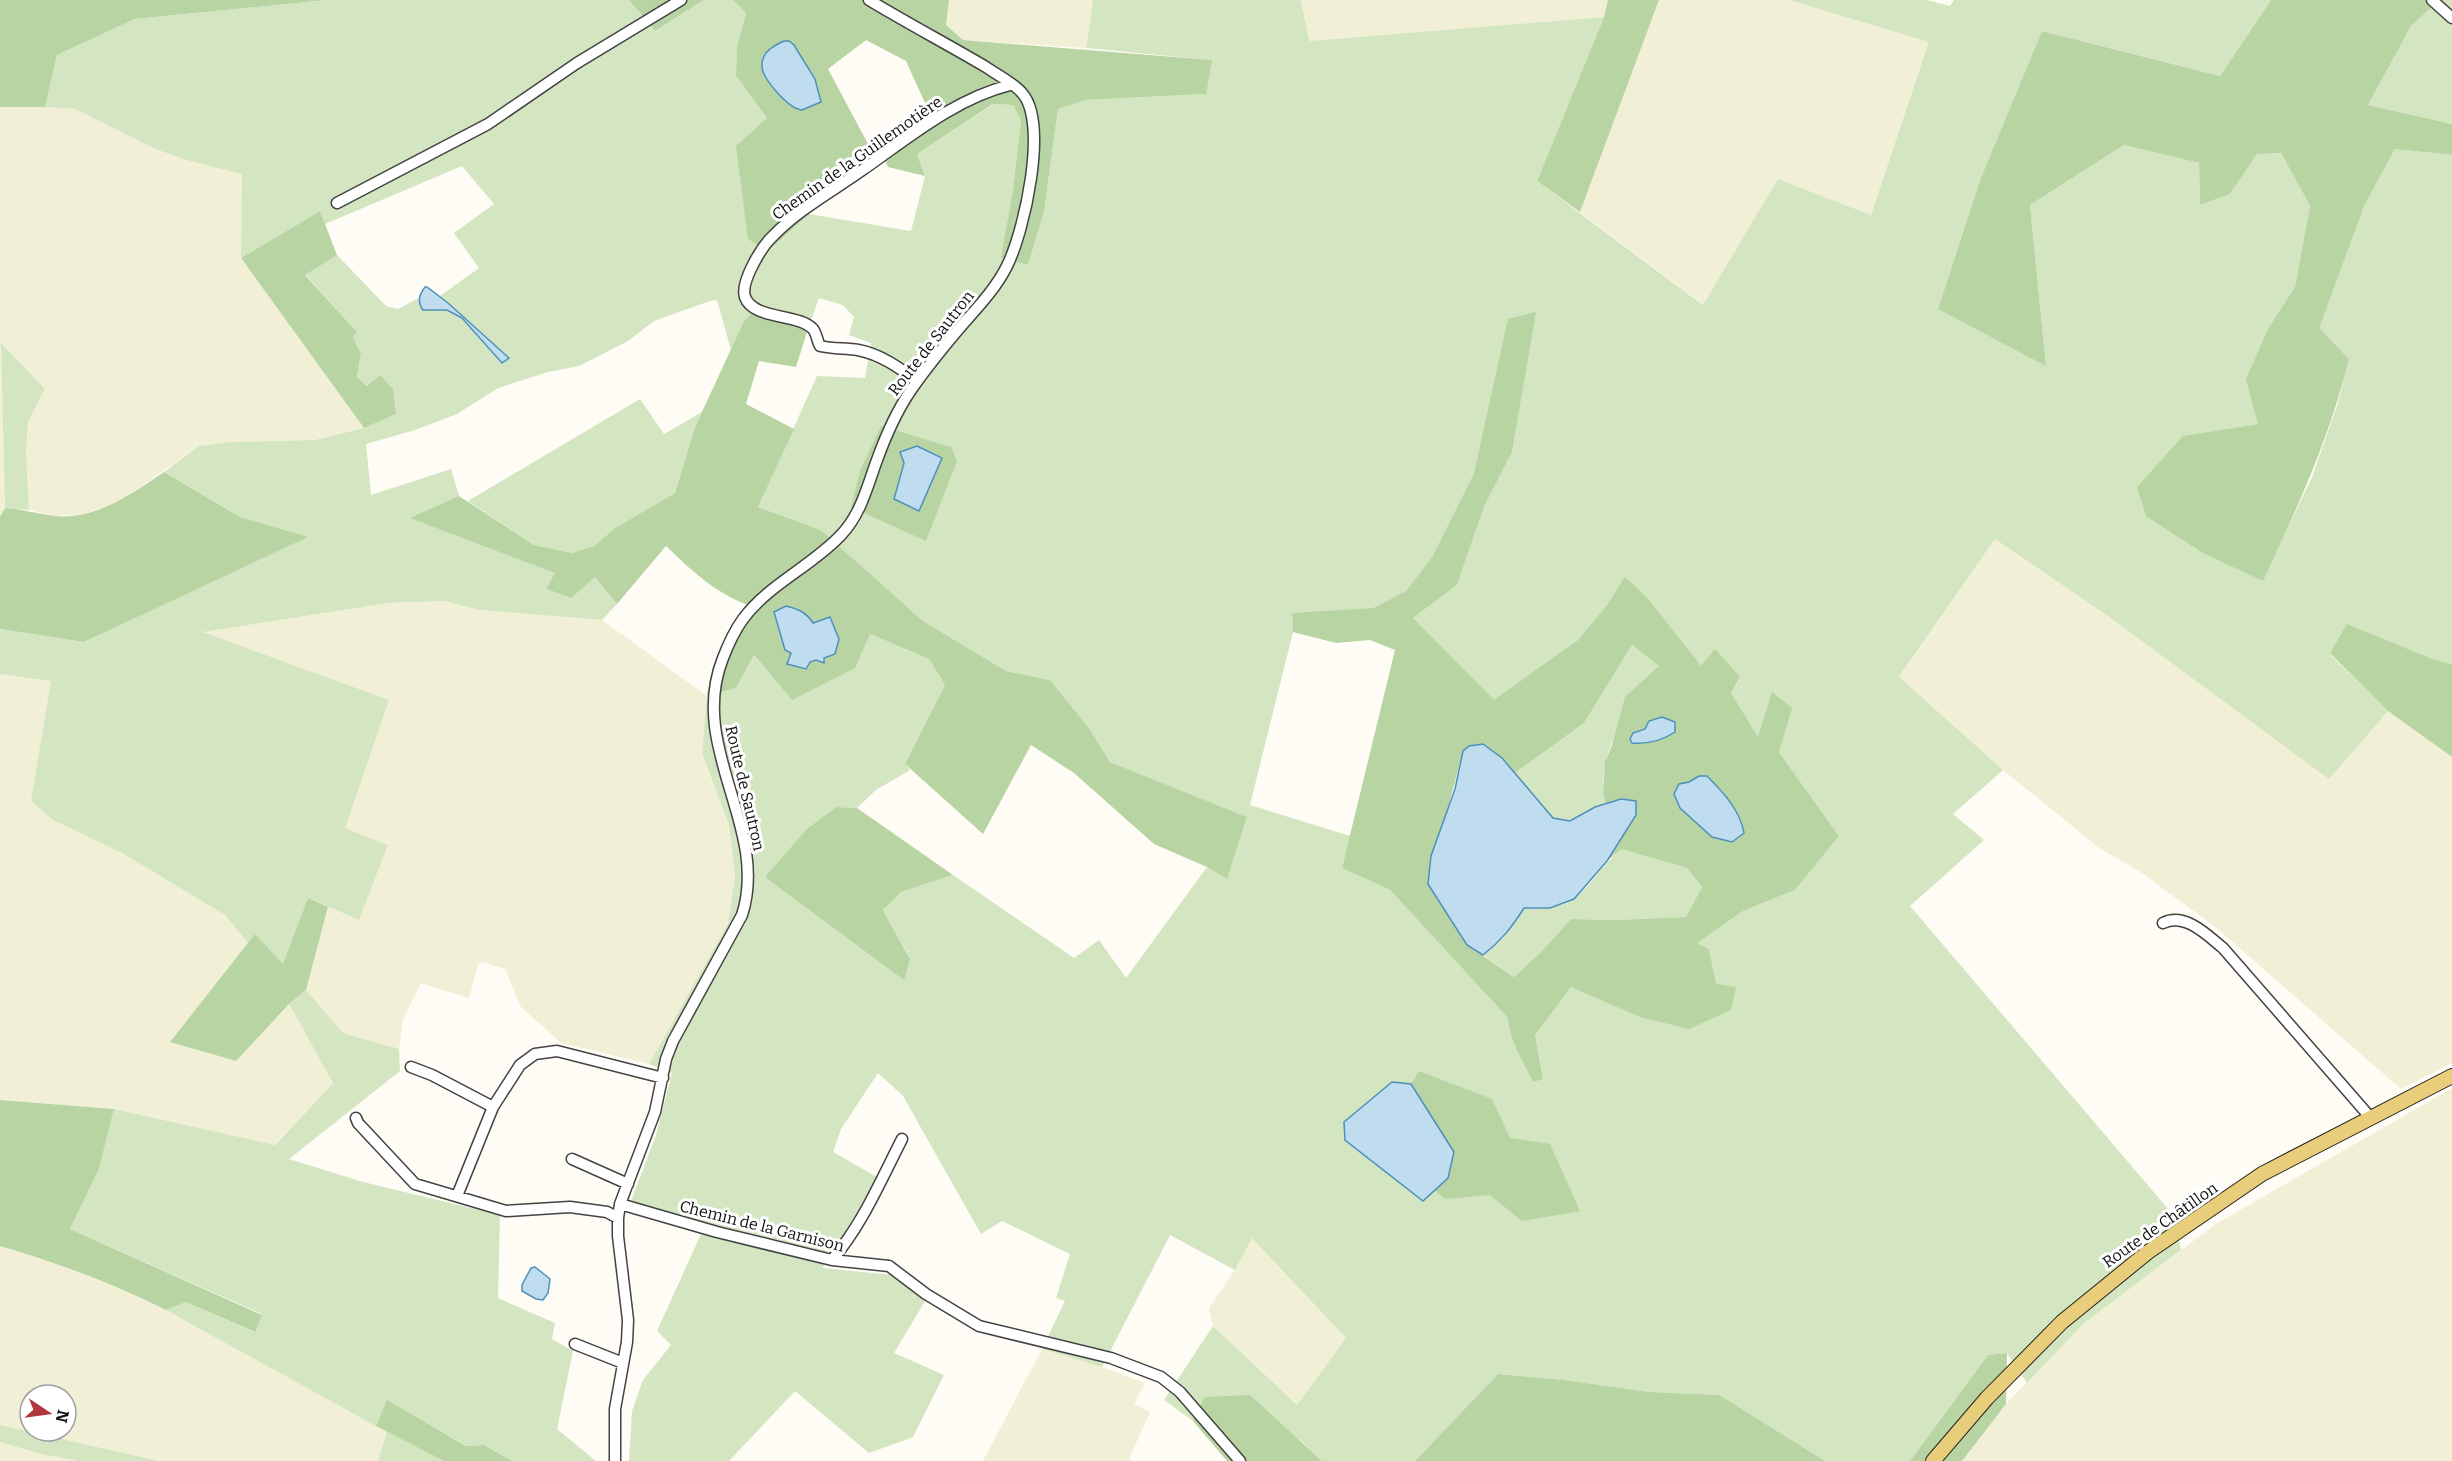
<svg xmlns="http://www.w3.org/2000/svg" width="2452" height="1461" font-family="Bitter,serif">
<rect width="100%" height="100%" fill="#fefcf4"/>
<!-- farmland -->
<path fill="#f1efd6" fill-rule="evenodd" d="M949 0H1093L1086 48 963 40 946 25Z
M1301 0H1608L1604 17 1309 41Z
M1659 0H1789L1930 42 1871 215 1778 179 1704 305 1580 212Z
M0 107H45L75 109 153 148 242 174 241 258 364 428 315 440 230 442 199 446 120 501 86 514 55 516 29 510 26 450 28 422 45 389 1 344 5 508 0 517Z
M1995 539 2108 616 2329 778 2388 711 2452 757V1063L2401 1089 2214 926 2142 873 2099 848 2003 770 1899 678Z
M445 601 479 610 602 620 707 696 702 753 729 825 735 876 728 925 649 1064 561 1043 521 1007 505 969 482 962 478 964 469 998 421 983 403 1019 399 1049 343 1033 306 990 328 907 359 920 388 845 344 828 389 700 202 632 388 603Z
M0 674 51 680 53 820 122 853 225 915 248 943 170 1042 236 1061 289 1004 333 1083 274 1145 114 1109 0 1100Z
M2452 1088V1461H1962L2006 1404 2083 1324 2216 1224Z
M1252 1237 1346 1338 1297 1405 1213 1326 1209 1308 1235 1270Z
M0 1246 57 1264 132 1293 254 1356 387 1431 378 1461H159L0 1425ZM30 1395H66V1431H30Z
M1042 1349 1102 1367 1145 1383 1134 1404 1150 1412 1129 1459 1133 1461H983Z
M0 1442 41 1454 79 1461H0Z"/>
<!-- green -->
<path fill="#d3e5c1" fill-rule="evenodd" d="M327 0H629L655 31 704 0H733L746 13 737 47 736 76 767 118 770 251 809 214 911 231 925 176 917 154 994 104 1013 105 1021 120 1013 190 1002 258 1028 265 1044 212 1058 109 1086 100 1205 94 1211 60 1086 48 1093 0H1301L1309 41 1604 17 1537 181 1703 305 1778 179 1871 215 1929 42 1789 0H1927L1950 6 1954 0H2271L2220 76 2042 31 1980 180 1938 309 2046 365 2030 205 2124 145 2199 163 2200 205 2230 194 2257 154 2281 153 2310 206 2295 287 2269 327 2258 424 2184 436 2263 580 2312 477 2338 403 2349 359 2318 328 2365 204 2395 149 2452 155V664L2432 659 2330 654 2388 711 2329 779 2108 616 1995 539 1899 677 2003 770 1953 814 1984 840 1910 906 2175 1217 2181 1250 2083 1324 2027 1383 2007 1353 1988 1355 1910 1461H1825L1718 1395 1650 1392 1564 1380 1498 1374 1415 1461H1322L1299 1439 1204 1397 1193 1421 1164 1400 1213 1326 1297 1405 1346 1338 1252 1238 1235 1270 1170 1235 1102 1367 1042 1349 1065 1301 1056 1298 1070 1254 1002 1221 981 1234 903 1096 878 1073 841 1129 833 1152 877 1177 840 1241 827 1252 823 1268 892 1275 925 1301 894 1353 944 1375 913 1437 869 1453 795 1391 729 1461H629L632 1411 643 1380 671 1345 657 1331 706 1223 631 1201 656 1135 672 1073 649 1064 728 924 735 876 729 825 702 753 707 696 736 688 754 655 792 700 870 634 929 659 945 685 905 764 910 770 876 790 857 808 836 807 808 828 910 958 883 910 901 892 953 875 1074 958 1099 940 1126 978 1207 867 1227 878 1247 817 1110 762 1089 728 1050 680 1006 671 923 621 821 530 758 507 817 376 865 378 871 343 849 335 854 317 843 305 819 298 807 332 759 305 744 321 731 350 717 300 710 301 654 321 628 341 579 366 548 372 498 388 457 414 415 430 366 444 371 495 451 469 459 496 411 518 556 573 546 589 570 598 595 577 617 604 602 620 479 610 445 601 388 603 203 632 389 700 345 828 388 845 359 920 308 898 283 965 255 934 248 943 225 915 122 853 53 820 31 801 51 681 0 674V629L84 642 307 537 240 517 164 472 199 446 230 442 315 440 364 428 396 414 380 375 365 386 357 375 361 353 353 338 357 332 305 274 337 255 386 306 398 309 419 298 420 306C432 312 436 307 447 310 466 316 488 348 501 363L508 358 440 296 479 268 454 233 494 204 462 166 325 224 320 211 241 258 242 174 187 160 153 148 75 109 45 107 57 55 135 19ZM1535 312 1512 452 1484 507 1457 585 1413 618 1494 701 1578 640 1607 605 1625 576 1650 601 1701 667 1740 678 1731 693 1758 738 1779 752 1839 836 1795 890 1743 911 1696 943 1709 949 1715 984 1640 1017 1571 986 1535 1035 1543 1078 1533 1082C1524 1063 1508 1039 1508 1018L1390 890 1342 868 1350 836 1250 805 1293 632 1292 614 1373 608 1406 591 1432 557 1474 473 1484 429Z
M2440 0H2452V124L2368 105 2411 26Z
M1 343 45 389 28 422 26 450 29 510 5 508Z
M640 399 664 434 702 412 695 427 675 493 615 528 594 546 572 553 534 545 468 501Z
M1632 645 1660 666C1632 707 1593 751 1606 804L1595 807 1570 821 1553 818 1515 773 1584 723Z
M1621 849 1687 868 1702 887 1686 917 1614 920 1571 919 1541 952 1514 977 1483 955C1501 941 1512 927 1524 908 1540 908 1561 909 1575 898 1592 884 1604 863 1621 849Z
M306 990 343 1033 399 1049 400 1071 289 1159 363 1182 500 1215 498 1298 555 1323 552 1339 573 1351 557 1429 596 1461H512L484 1445 467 1446 387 1401 376 1426 166 1310 186 1302 254 1332 262 1314 70 1229 99 1169 114 1109 275 1145 333 1083 289 1004Z
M0 1425 159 1461H79L41 1454 0 1442Z
M387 1431 444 1461H378Z"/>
<!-- forest -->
<path fill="#b8d4a2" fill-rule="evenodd" d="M0 0H327L135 19 57 55 45 107H0Z
M629 0H704L655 31Z
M733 0H949L946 25 963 40 1212 60 1206 94 1086 100 1058 109 1044 212 1028 265 1001 258 1013 190 1021 120 1013 105 993 104 917 154 925 176 888 167 876 140 925 103 906 61 866 40 828 69 868 144 795 201 809 214 769 251 748 239 736 146 767 118 736 76 737 47 746 13ZM784 41H789L794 45 817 84 821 102 802 110C786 99 763 84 762 62Z
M1608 0H1659L1580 212 1537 181 1604 17Z
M2271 0H2440L2411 26 2368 105 2452 124V155L2395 149 2365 204 2319 328 2349 359C2329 440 2298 506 2263 581L2203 553 2146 516 2137 487 2183 436 2258 424 2246 379 2269 327 2295 287 2310 206 2281 153 2257 154 2230 194 2200 205 2199 163 2124 145 2030 205 2046 366 1938 309 1980 180 2042 31 2220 76Z
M320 211 337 255 305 275 357 332 353 338 361 353 357 376 366 386 380 375 393 389 396 414 364 428 241 258Z
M759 305 807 332 796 367 759 361 746 404 794 429 758 507 821 530 923 621 1006 671 1050 680 1089 728 1110 762 1247 817 1227 879 1207 867 1154 844 1074 773 1031 745 983 834 905 764 945 685 929 659 870 634 855 668 792 700 754 655 736 688 707 696C712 660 727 634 748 605 715 593 691 570 666 546L617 604 595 577 571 598 546 589 555 573 410 518 459 496 534 545 572 553 594 546 615 528 675 493 695 427 744 321ZM774 612 813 624 816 660 810 662 806 669 787 664 791 653 785 650Z
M1536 312 1512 452 1484 507 1457 585 1413 618 1494 700 1578 640 1607 605 1625 576 1650 601 1701 666 1715 649 1740 677 1731 693 1758 737 1772 692 1792 708 1779 752 1839 836 1795 890 1743 911 1697 943 1709 949 1716 984 1736 987 1731 1010 1689 1029 1640 1017 1571 987 1535 1035 1543 1079 1533 1082C1524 1063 1508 1039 1508 1018L1390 890 1342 868 1395 650 1370 640 1336 643 1293 632 1292 613 1373 608 1406 591 1432 557 1474 473 1508 319ZM1632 645 1659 666 1625 697 1612 745 1605 762 1603 792 1606 804 1621 799 1636 802V815L1607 861 1621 849 1687 868 1702 887 1686 917 1614 920 1571 919 1541 952 1514 977 1467 945 1428 884 1463 751 1502 758 1515 773 1584 723ZM1699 776H1707L1723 792 1741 820 1679 784 1689 782Z
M881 426 951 447 957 461 926 541 851 507 860 471ZM904 463 919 511 894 499Z
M164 472 240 517 308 537 84 642 0 629V517L5 508C22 509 38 514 55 516 96 520 131 494 164 472Z
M2347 624 2432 659 2452 664V757L2388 711 2330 653Z
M836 807 857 808 953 875 901 892 883 910 910 959 904 980 765 877 808 828Z
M308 898 328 907 306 990 289 1004 236 1061 170 1042 255 934 283 964Z
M1419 1071 1492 1099 1510 1138 1550 1144 1580 1211 1522 1221 1490 1195 1445 1199 1434 1190 1448 1178 1411 1084Z
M0 1100 114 1109 99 1169 70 1229 262 1315 255 1332 186 1302 166 1310C113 1283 57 1263 0 1246Z
M2007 1353 2006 1404 1962 1461H1910L1988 1355Z
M1498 1374 1564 1380 1650 1392 1719 1395 1825 1461H1415Z
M1250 1395 1322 1461H1227L1193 1421 1204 1397Z
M387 1400 466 1446 484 1445 512 1461H444L376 1426Z"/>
<!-- water -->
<path fill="#bfddef" stroke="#4e90bd" stroke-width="1.5" d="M784 41H789L794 45 815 79 821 102 802 110C789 109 761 78 762 65 762 52 773 46 784 41Z
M425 287H427L448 303 509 358 502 363 462 318 447 310H423C417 302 419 295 425 287Z
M917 446 942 458 919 511 894 499 904 463 900 452Z
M786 606C798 609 806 612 813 623L830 617 839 639 835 654 824 658V663L816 660 810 662 806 669 787 664 791 653 785 650 774 612Z
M1662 717 1675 722V732C1662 741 1648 744 1632 743L1630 739 1633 733 1645 729 1649 721Z
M1483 744 1502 758 1553 818 1570 821 1595 807 1621 799 1636 801V815L1607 861 1574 899 1550 908H1524C1512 927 1501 941 1483 955L1467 945 1428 884 1431 856 1455 789 1463 751 1469 746Z
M1699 776H1707C1723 792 1740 810 1744 833L1732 842 1712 837 1680 808 1674 794 1679 784 1689 782Z
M1392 1082 1411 1084 1454 1152 1448 1178 1423 1201 1345 1140 1344 1122Z
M535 1267 550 1279 548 1293 543 1300 536 1299 522 1291V1285L531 1268Z"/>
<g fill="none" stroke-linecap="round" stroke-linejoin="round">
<defs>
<path id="minor" d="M2432 0 2452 18
M337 203 488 124 577 63 681 0
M917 381C900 368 880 354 858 350 846 348 833 349 820 346 817 341 817 334 813 329 798 313 753 320 745 297 740 282 762 246 773 236 798 210 831 192 861 171 907 139 954 99 1010 85
M2163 923C2185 912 2207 935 2223 948L2370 1117
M411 1067 432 1075 493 1107
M356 1118 358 1123 415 1184 506 1211 570 1207 607 1212 618 1218
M572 1159 628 1184
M457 1196 493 1107 520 1065 535 1054 557 1051 663 1078
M620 1204 717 1232 832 1260 889 1266 926 1294 979 1326 1111 1358 1161 1377 1180 1392 1240 1461
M832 1260C862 1225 881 1180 902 1139
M575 1344 623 1363
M615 1461V1409L627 1342 628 1320 618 1236V1218L620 1204 655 1112 666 1059 673 1041 742 915C770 828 687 748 723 658 728 645 735 630 743 619 769 584 812 566 841 535 861 514 867 487 877 460 886 435 896 412 911 390 927 367 945 345 963 324 979 306 996 288 1007 266 1024 232 1049 123 1022 93 1015 84 996 74 986 67 947 44 907 23 869 0"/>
<path id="major" d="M1933 1461 1987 1398 2062 1322 2148 1252 2262 1174 2452 1076"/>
</defs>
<!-- minor casing -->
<use href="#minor" stroke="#434343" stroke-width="13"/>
<!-- major casing -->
<use href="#major" stroke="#212121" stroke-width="16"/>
<!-- minor -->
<use href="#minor" stroke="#fff" stroke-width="10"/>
<!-- major -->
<use href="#major" stroke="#e8ce7a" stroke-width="14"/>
</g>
<g text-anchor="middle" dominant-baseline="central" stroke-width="6" stroke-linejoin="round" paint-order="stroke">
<!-- street labels -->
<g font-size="16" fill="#101010" stroke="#fff">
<text transform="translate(857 158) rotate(-35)">Chemin de la Guillemotière</text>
<text transform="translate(931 343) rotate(-52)">Route de Sautron</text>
<text transform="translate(745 788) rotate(77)">Route de Sautron</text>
<text transform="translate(2160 1225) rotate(-35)">Route de Châtillon</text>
<text transform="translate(762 1226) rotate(14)">Chemin de la Garnison</text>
</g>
</g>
<!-- north arrow -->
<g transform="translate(48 1413) rotate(103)"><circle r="28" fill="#ffffff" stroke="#9f9f9f" stroke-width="1.5"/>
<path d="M0-4.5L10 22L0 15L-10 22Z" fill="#b0383d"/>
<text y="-9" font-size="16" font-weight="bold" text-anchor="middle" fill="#101010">N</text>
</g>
</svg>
